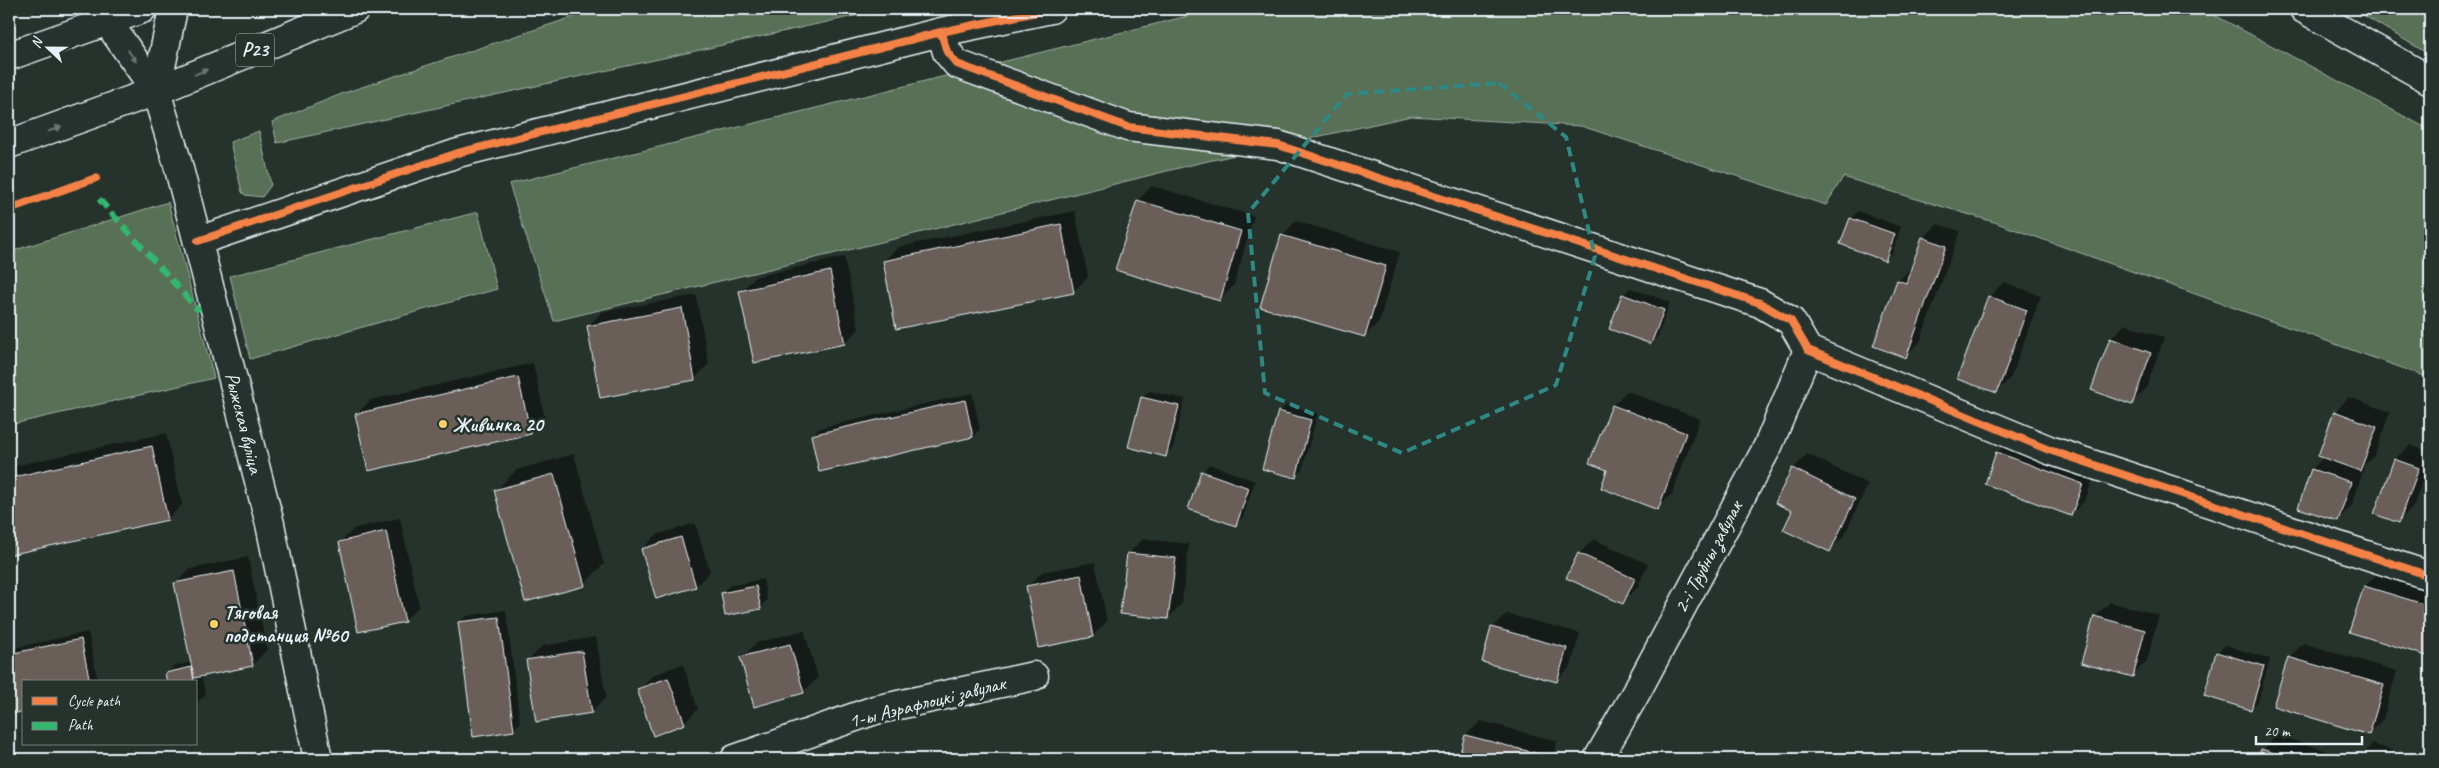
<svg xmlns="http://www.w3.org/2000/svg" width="2439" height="768" font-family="Caveat,sans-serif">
<rect width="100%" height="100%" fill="#26332d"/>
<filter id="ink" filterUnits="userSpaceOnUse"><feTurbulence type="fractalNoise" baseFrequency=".02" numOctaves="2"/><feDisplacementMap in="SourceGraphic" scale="10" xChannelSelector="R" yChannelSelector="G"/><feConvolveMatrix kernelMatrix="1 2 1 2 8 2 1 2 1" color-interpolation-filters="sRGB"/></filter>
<g filter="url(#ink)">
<!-- green -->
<path fill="#587055" stroke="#a0b0a6" d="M597 9H886L277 143 272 122 344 93Z
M1216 9H2203L2430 130V378L1994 222 1843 177 1826 205 1581 126 1411 116 1199 163 894 239 554 321 509 184Z
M2353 9H2430V55Z
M259 131 271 185 262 197 245 195 242 192 230 142Z
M168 202 214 378 9 425V252Z
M478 212 497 289 250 359 230 276Z"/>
<!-- shadow -->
<path fill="#0007" d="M1152 186 1254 216 1234 285 1220 300 1138 200Z
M1075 211 1088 277 1073 292 884 261 898 247Z
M1858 211 1901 227 1892 253 1885 260 1851 219Z
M1296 221 1400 252 1379 322 1365 336 1282 236Z
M1938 224 1960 231 1920 342 1905 356 1898 281 1913 266 1923 238Z
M844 257 859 329 845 343 741 291 755 277Z
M2004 282 2041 296 2011 377 1997 392 1989 297Z
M1630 288 1670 302 1658 336 1651 343 1623 295Z
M696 295 709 364 694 379 588 326 602 312Z
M2125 324 2164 338 2146 389 2131 403 2111 338Z
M533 363 545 418 530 433 356 414 371 400Z
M1149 391 1185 399 1173 448 1166 455 1142 398Z
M1627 391 1700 419 1672 494 1657 508 1609 469 1613 405Z
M972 393 980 429 973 436 820 471 812 435 820 428Z
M2349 397 2390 412 2374 456 2362 467 2364 468 2352 505 2338 519 2312 469 2324 457 2335 412Z
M1286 405 1318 413 1302 470 1295 477 1279 412Z
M166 433 182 505 167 519 9 554V467Z
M2012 438 2097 469 2085 500 2071 515 1997 453Z
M2410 445 2430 453V459L2413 507 2398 522 2375 513 2395 459Z
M574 454 604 564 584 584 496 491 516 470Z
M1807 454 1868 484 1844 536 1829 550 1794 510 1793 469Z
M1209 464 1255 481 1243 517 1236 524 1202 472Z
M400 518 419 606 404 621 340 542 355 528Z
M695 523 710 572 696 586 642 549 656 535Z
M1143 539 1189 544 1182 603 1168 618 1128 554Z
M1593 539 1648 564 1637 588 1622 602 1579 554Z
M248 557 267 650 252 665 201 675 206 695 196 703V682H168L166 674 174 666 192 662 176 583 190 569Z
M1095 562 1107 621 1093 636 1027 587 1042 572Z
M2385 566 2430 580V656L2351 631 2365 586Z
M763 579 767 600 760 608 722 593 729 586Z
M2110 602 2159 615 2147 661 2132 676 2095 617Z
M506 610 520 723 513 730 459 623 466 616Z
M1507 614 1580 633 1571 666 1557 680 1492 628Z
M804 630 818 678 803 692 742 658 756 643Z
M88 632 98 682H24V710L9 713V649Z
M596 637 606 697 592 712 528 661 542 646Z
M2303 643 2397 671 2383 719 2369 733 2289 658Z
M2225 645 2270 659 2258 701 2251 709 2217 653Z
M683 664 698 709 684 723 639 690 653 675Z
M1481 721 1557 741 1552 759H1460L1466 735Z
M2277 735 2340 755 2339 759H2260L2263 750Z
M2373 744 2418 759H2358Z"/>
<!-- building -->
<path fill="#6b5e59" stroke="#e8f1f8" d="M1137 200 1241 231 1220 301 1115 270Z
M1850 218 1895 234 1885 261 1840 244Z
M1061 224 1074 293 896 329 883 261Z
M1281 235 1386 266 1365 337 1260 307Z
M1922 237 1946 246 1906 358 1873 346 1897 280 1906 283Z
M830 271 845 344 754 363 739 291Z
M1622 294 1664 310 1651 344 1609 329Z
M1988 296 2027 310 1997 393 1957 379Z
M682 308 695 380 600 398 587 326Z
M2110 338 2151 353 2132 405 2091 390Z
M518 377 531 434 368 471 355 414Z
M1141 397 1179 406 1166 457 1128 447Z
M965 400 973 437 819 472 811 435Z
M1612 405 1686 433 1658 510 1601 488 1607 470 1589 463Z
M1278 411 1311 420 1296 478 1262 469Z
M2334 411 2377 427 2360 471 2318 456Z
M152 446 168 520 9 555V478Z
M1996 452 2083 484 2071 516 1985 484Z
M2394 459 2419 468 2399 523 2374 514Z
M2430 466V484L2425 482Z
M1792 468 1855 499 1830 552 1783 530 1792 511 1775 503Z
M2311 469 2351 482 2338 521 2298 508Z
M1201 471 1249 488 1236 526 1188 509Z
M554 474 585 586 525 602 494 490Z
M386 531 405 622 358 632 339 542Z
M681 537 696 587 656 599 641 549Z
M1127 553 1176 558 1168 619 1120 614Z
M1578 553 1635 579 1623 604 1566 578Z
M234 571 253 666 194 678 174 583Z
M1081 575 1093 637 1038 648 1026 586Z
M756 586 761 609 725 616 721 593Z
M2364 586 2430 606V657L2349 632Z
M2094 616 2145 630 2133 677 2081 663Z
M499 617 514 731 473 737 458 622Z
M1491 627 1567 648 1557 682 1482 662Z
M81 639 90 682H24V711L9 715V654Z
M790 644 804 693 754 707 740 657Z
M582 651 592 713 536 722 526 660Z
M2216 652 2264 666 2251 710 2204 696Z
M2288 657 2384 685 2369 735 2273 706Z
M192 667 194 682H167L165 673Z
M668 678 685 724 653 736 637 689Z
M1465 735 1543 755 1542 759H1458Z
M2261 749 2295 759H2258Z"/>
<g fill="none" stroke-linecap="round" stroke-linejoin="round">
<defs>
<path id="minor" d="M2304 9 2430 80
M941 32 947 52 957 64 1128 127 1278 145 1760 303 1791 321 1808 350 2049 450 2430 576
M156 91 177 161 270 524 318 759
M198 241 458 153 941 32 1051 9
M735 759 875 710 1034 676
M1598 759 1638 689 1768 446 1808 350"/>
<path id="major" d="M107 21 156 91
M9 56 142 9
M156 91 173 9
M9 144 156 91 355 9"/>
</defs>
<!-- minor casing -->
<use href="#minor" stroke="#e8f1f8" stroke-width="31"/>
<!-- major casing -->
<use href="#major" stroke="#e8f1f8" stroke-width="31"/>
<!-- minor -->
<use href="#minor" stroke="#26332d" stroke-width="28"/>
<!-- major -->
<use href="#major" stroke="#26332d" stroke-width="28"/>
<!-- quiet -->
<path stroke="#33b770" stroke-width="6" stroke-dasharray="12 6" stroke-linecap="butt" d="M99 199 199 311"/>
<defs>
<path id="cycleway" d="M941 32 947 52 957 64 1128 127 1278 145 1760 303 1791 321 1808 350 2049 450 2430 576
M9 209 96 178
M198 241 458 153 941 32 1051 9"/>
</defs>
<!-- cycleway casing -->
<use href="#cycleway" stroke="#26332d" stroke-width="11"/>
<!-- cycleway -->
<use href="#cycleway" stroke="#f48246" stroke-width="8"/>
</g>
<!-- one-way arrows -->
<defs><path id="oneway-solid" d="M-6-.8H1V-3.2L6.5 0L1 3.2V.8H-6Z" transform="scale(1.25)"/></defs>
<g fill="#6a7674">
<use href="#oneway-solid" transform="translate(132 56) rotate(55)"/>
<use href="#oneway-solid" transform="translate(201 72) rotate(-22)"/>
<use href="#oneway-solid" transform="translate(55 129) rotate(-21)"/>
</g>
</g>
<!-- marked area -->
<path fill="none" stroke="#308883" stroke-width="4" stroke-dasharray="10 6" stroke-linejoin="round" d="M1499 83 1566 137 1595 256 1556 385 1402 453 1265 393 1248 213 1347 94Z"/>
<!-- markers -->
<g fill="#ffd166" stroke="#26332d" stroke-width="2">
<circle cx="443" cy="424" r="5"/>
<circle cx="214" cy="624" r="5"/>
</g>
<g text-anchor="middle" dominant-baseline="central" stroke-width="5" stroke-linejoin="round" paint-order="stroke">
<!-- shield labels -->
<rect fill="#26332d" stroke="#aeb8bb" stroke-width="1" x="236" y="33.5" width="38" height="33" rx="4"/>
<g font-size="19" font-weight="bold" fill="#e8f1f8">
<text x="255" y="50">Р23</text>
</g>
<!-- street labels -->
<g font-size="20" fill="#e8f1f8" stroke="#26332d">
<text transform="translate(244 423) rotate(76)">Рыжская вуліца</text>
<text transform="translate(1708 557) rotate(-62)">2-і Трубны завулак</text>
<text transform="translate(927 702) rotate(-14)">1-ы Аэрафлоцкі завулак</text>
</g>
<!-- poi labels -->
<g font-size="20" font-weight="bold" fill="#e8f1f8" stroke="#26332d" text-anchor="start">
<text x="453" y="424">Живинка 20</text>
<text x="224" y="612">Тяговая<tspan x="224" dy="23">подстанция №60</tspan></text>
</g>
</g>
<!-- margin -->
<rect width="2439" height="768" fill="none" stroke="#26332d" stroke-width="30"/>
<rect x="15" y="15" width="2409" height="738" fill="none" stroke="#e8f1f8" stroke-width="2" filter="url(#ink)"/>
<!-- legend -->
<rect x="22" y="680" width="175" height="65" fill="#26332d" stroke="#747f7e"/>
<rect x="32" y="697" width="25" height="8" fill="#f48246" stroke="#747f7e"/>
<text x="68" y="706" font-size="15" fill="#e8f1f8">Cycle path</text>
<rect x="32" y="722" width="25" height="8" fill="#33b770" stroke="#747f7e"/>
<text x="68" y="730" font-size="15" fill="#e8f1f8">Path</text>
<!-- north arrow -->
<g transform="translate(48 48) rotate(292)" stroke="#26332d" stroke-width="4" paint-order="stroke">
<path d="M0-4L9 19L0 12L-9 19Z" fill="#e8f1f8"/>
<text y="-8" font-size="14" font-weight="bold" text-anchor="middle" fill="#e8f1f8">N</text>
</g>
<!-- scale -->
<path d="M2256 736v8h106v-8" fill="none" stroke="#e8f1f8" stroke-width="2.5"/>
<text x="2264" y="736" font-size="15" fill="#e8f1f8" stroke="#26332d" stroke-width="4" paint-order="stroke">20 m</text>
</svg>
